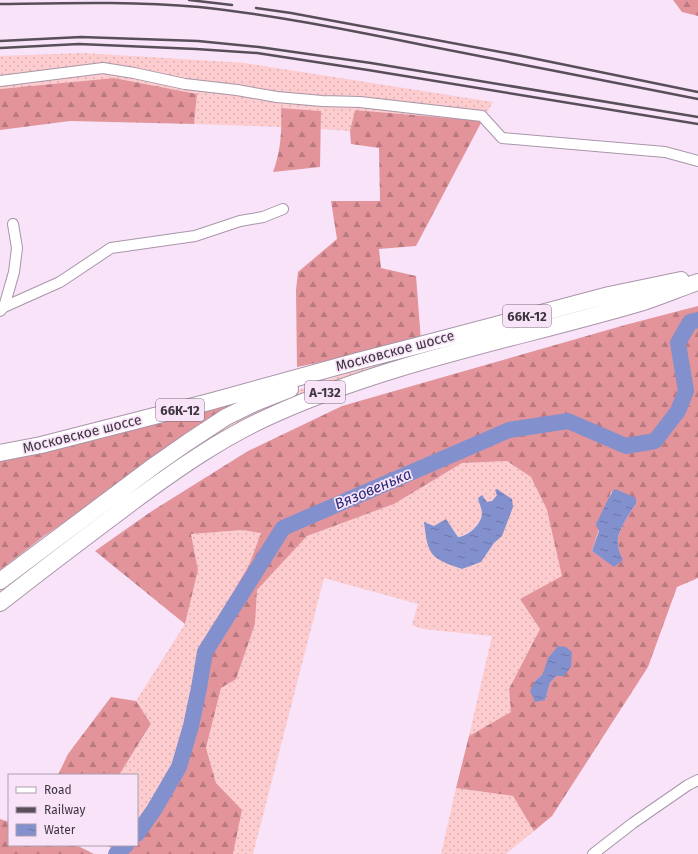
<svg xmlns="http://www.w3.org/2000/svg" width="698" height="854" font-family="'Fira Sans',sans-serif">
<defs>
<pattern id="grass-dots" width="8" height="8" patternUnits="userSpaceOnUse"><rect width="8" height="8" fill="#fcccce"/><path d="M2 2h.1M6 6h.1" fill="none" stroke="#d9b0b2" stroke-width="1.8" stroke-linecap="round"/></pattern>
<pattern id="forest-firs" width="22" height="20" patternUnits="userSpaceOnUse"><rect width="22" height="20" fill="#e2949a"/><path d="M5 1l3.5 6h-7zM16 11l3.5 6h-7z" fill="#b97a7f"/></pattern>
<pattern id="water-ripples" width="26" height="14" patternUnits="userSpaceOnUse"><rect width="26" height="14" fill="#8390ce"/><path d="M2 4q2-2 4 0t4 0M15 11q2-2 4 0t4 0" fill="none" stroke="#6d76a9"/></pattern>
</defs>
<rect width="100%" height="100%" fill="#f8e3f9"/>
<!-- grass -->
<path fill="url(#grass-dots)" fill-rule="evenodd" d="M83 53 245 63 493 102 482 121 355 110 350 131 321 129V111L281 108 282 127 194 124 197 94 114 78 0 89V56Z
M616 301 299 396 0 597V588L160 468 230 423 296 391 364 367Z
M507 461 531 477 547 510 563 576 520 599 540 629 509 689 511 712 469 736 492 636 423 629 412 625 418 604 324 578 253 854H233L242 810 216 783 206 749 221 688 236 678 255 624 257 590 307 536 394 504 462 463ZM497 495 502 536 494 543 481 562 462 569 446 563 425 522 434 526 453 528 458 537C468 535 481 525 482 514 482 509 479 502 478 498L487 502 492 501Z
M242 530 261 533 249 565 199 650 194 687 174 763 137 822V775H119L151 725 136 701 185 624 198 570 191 534Z
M456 788 513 796 534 831 506 854H441Z"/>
<!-- forest -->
<path fill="url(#forest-firs)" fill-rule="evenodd" d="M673 0H698V16L682 12Z
M114 78 197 94 194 124 70 121 0 130V89Z
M281 108 321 111 320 167 273 172C281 151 282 129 281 108Z
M355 110 482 121 416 246 379 249 381 268 416 276 421 341 297 367 296 290 298 272 337 239 331 201H380L379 148 351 144 350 131Z
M698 306V578L677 587 648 667 552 816 534 831 513 796 456 788 469 736 511 712 509 689 540 629 520 599 562 576 547 510 531 477 507 461 462 463 394 504 307 536 257 590 255 624 236 679 221 688 206 748 216 783 242 810 233 854H125L105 845H114V849L118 845H137V822L174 763 194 687 199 650 249 565 261 533 242 530 191 534 198 570 185 624 95 551 152 511 248 451 342 406 625 325ZM611 492 636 504C631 510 619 530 618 538 617 545 620 554 622 560L602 558 592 551ZM543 674 556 676 550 683 545 700 535 681Z
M247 395 117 487 44 536 0 570V461Z
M111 697 136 701 151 724 119 775H58L68 754Z
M0 819 9 822V845H76L94 854H0Z"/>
<!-- water -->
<path fill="url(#water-ripples)" d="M497 489 512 499 513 507 502 536 494 543 481 562 462 569C430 558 428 556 424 522L434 526 446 519 458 537C468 536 481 525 482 514 482 509 479 503 478 498L482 495 487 502 492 501 497 495 495 490Z
M615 489 636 498V504C631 510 619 530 618 538 617 545 620 554 623 560L614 567 592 551 599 531 596 524C600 517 610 493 615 489Z
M558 646 566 647 572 652 571 667 564 676H556L550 683 545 700 535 702 530 691 535 681 543 674 548 658Z"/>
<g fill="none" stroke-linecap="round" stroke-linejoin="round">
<!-- river -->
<path stroke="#8390ce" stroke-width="16" d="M137 834 154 810 179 767 191 726 199 688 205 652 283 528 509 430 568 421 626 446 655 441 678 411 686 391 678 343 690 322 698 320
M116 854 126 845"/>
<defs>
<path id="street" d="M0 81 103 68 134 73 185 84 237 90 277 97 322 101 360 102 482 116 502 138 665 152 698 161
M4 307 14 272 17 248 13 224
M0 311 4 307 60 282 111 248 195 236 240 221 263 217 283 209
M593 854 633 823 688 785 698 780"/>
<path id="primary" d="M0 453 41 445 209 402 358 361 420 345 609 295 681 280
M0 581 155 465 188 442 226 417 257 402 290 389
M0 603C43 569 87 536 131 503 177 469 224 436 277 413 394 361 521 338 643 302 662 296 680 288 698 282"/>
</defs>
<!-- street casing -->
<use href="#street" stroke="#a995aa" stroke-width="12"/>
<!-- primary casing -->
<use href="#primary" stroke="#a995aa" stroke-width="18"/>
<!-- street -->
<use href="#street" stroke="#fff" stroke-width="10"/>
<!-- primary -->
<use href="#primary" stroke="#fff" stroke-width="16"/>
<!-- rail -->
<path stroke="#584f59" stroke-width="2.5" d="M189 0 232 5
M0 4C66 3 133 1 199 7 274 15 348 30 423 45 515 63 606 81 698 99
M256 8 291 13 522 56 698 92
M0 41 81 37 198 41 259 47 371 63 698 117
M0 48 79 44 196 49 257 53 368 70 698 124"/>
</g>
<g text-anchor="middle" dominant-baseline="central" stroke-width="3.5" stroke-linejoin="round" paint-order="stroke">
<!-- shield labels -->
<g fill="#f8e3f9" stroke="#766a77" stroke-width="1">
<rect x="503" y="305" width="48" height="22" rx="3"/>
<rect x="305" y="381" width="40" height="22" rx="3"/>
<rect x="156" y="399" width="48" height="22" rx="3"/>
</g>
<g font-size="13" font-weight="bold" fill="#3e363f">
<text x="527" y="316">66К-12</text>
<text x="325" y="392">А-132</text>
<text x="180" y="410">66К-12</text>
</g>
<!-- street labels -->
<g font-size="14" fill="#3e363f" stroke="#f8e3f9">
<text transform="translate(395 351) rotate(-15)">Московское шоссе</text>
<text transform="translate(82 434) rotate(-14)">Московское шоссе</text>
</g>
<!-- water labels -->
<g font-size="15" font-style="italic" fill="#282c76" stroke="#f8e3f9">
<text transform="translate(373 489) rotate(-23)">Вязовенька</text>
</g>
</g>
<!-- legend -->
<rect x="8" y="774" width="130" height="72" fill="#f8e3f9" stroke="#ae9eaf"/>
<rect x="16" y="787" width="20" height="6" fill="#ffffff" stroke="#ae9eaf"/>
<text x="44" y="794" font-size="12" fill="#3e363f">Road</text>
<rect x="16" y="807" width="20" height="6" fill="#584f59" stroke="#ae9eaf"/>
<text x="44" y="814" font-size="12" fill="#3e363f">Railway</text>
<rect x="16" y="824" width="20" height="12" fill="url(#water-ripples)" stroke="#ae9eaf"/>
<text x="44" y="834" font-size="12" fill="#3e363f">Water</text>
</svg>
